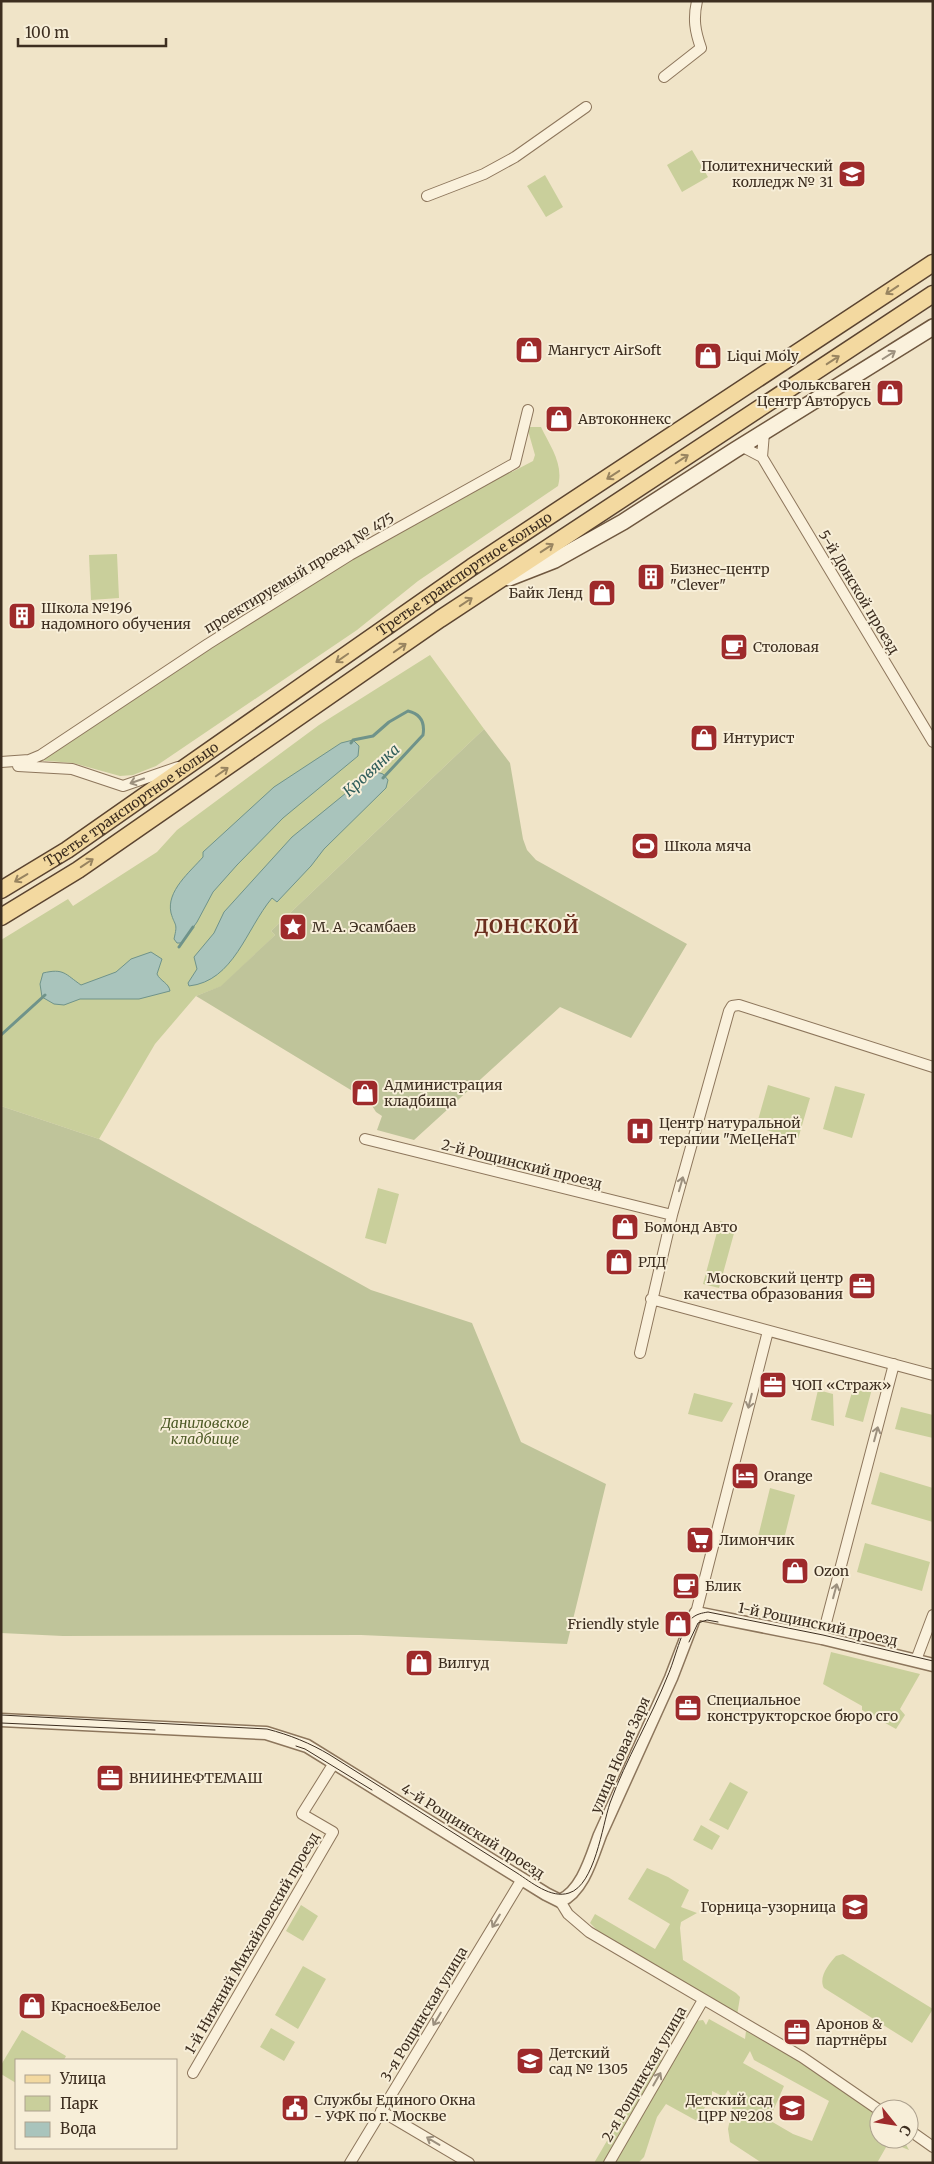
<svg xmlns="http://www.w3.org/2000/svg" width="934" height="2164" font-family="Merriweather,serif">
<rect width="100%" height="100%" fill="#f0e4c8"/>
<!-- green -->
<path fill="#c9cf9b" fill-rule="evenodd" d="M692 150 708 177 682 192 667 165Z
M545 175 563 207 546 217 527 186Z
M527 427H541C550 446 564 464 558 486L418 581 357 630 156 766 133 775 120 776 73 763 25 759 205 640 348 550 507 464 512 472 533 461 535 455Z
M117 554 119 598 91 600 89 555Z
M430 655 484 729 271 931 275 935 222 986 196 996 155 1044 99 1139 1 1106V940L68 899 73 906 157 852 177 830 319 725Z
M768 1085 810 1098 798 1139 756 1127Z
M835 1086 865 1094 852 1138 823 1129Z
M378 1188 399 1194 386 1244 365 1238Z
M720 1221 736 1226 719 1288 703 1284Z
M855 1381 873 1385 863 1422 845 1417Z
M818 1390 833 1394 834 1426 811 1420Z
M694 1393 733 1403 722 1422 688 1414Z
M901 1407 933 1415V1438L895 1429Z
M880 1472 933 1488V1522L871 1504Z
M770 1488 795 1495 782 1547 757 1541Z
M865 1543 930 1562 922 1591 857 1572Z
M831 1652 920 1674 900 1709 905 1715 896 1729 862 1710V1706L823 1684Z
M730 1782 748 1792 728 1830 709 1820Z
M701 1825 720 1836 712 1850 693 1840Z
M647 1868 668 1877 689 1890 681 1907 697 1913 681 1922 680 1928 683 1960 736 1993 740 1997 737 2016 637 1958 597 1930 590 1923 595 1914 655 1949 670 1924 628 1899Z
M301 1905 318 1916 303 1941 286 1931Z
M843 1954 933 2009 912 2043 824 1988C818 1977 829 1964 836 1956Z
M303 1966 326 1979 298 2029 275 2015Z
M709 2019 745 2039 746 2031 797 2060 879 2114V2139H903L909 2150 889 2142 877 2163H762L730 2142 728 2129 734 2099 728 2090 724 2097 712 2091V2095L697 2121 666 2104 657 2117 644 2157 638 2163H614L695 2021 703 2020 706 2025ZM750 2051 754 2060 829 2101 812 2141 793 2134 769 2120 784 2086 743 2063Z
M271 2028 295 2042 284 2061 260 2047Z
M22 2030 66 2056 64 2060H16V2083L1 2074V2065Z
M656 2057 663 2061 605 2163H594Z"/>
<!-- cemetery -->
<path fill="#bfc49a" d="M484 729 510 763 523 839 527 850 536 860 687 944 631 1038 560 1007 414 1140 377 1130 382 1116 376 1112 369 1101 196 996 221 986 275 935 271 931Z
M1 1106 99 1139 371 1290 472 1323 521 1442 606 1484 567 1644 361 1635 63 1636 1 1633Z"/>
<!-- water -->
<path fill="#a9c4bc" stroke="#6f938a" d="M353 740 359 746 358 756 283 818 237 865 213 892 197 922 182 943H177L174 939C178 922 175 927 171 913 166 891 190 872 203 857V852L274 787 341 743Z
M373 771 383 774 388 780 386 788 324 849 311 866 277 902 272 898C246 929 234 981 189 986L188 983 197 969 194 957 214 933 224 912 292 837Z
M151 952 162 959 157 974C160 981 169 983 170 991L139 999H80L64 1005 54 1004 42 997 40 984 43 973C64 968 65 974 81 985L116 972 131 959Z"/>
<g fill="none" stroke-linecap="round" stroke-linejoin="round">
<!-- stream -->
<path stroke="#6f938a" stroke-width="3" d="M351 743 353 740 373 736 389 722 408 711C421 714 425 723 423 735L383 778
M179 947 193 927
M1 1035 45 995"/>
<defs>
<path id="minor" d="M664 77 701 48C695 31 693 19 697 1
M427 196 484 174 515 157 586 107
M741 446 762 457 933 742
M762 457 764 433
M1 762 29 760 41 755 208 644 350 555 515 463 528 410
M18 766 72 769 123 786 178 767
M365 1139 672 1215
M651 1299 933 1375
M640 1353 672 1215 729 1011 732 1006 739 1005 933 1067
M696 1613 768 1331
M822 1638 894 1364
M916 1660 933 1615
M560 1901 568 1914 589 1932 802 2057 879 2110
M193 2073 333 1832 302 1814 334 1763
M381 2111 469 2163
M909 2130 933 2147
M350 2163 522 1879
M609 2163 703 2000"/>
<path id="tertiary" d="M1 1720 266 1733 307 1746 546 1894 560 1901C583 1891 592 1856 600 1835L671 1678 696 1613 822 1638 933 1665"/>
<path id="secondary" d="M509 578 555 560 623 522 735 450 933 327"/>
<g id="primary">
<path id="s1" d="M1 890 67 850 472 567 933 263"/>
<path d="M1 917 78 870 440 619 933 294"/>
</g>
</defs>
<!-- minor casing -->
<use href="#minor" stroke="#8d765c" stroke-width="12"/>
<!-- tertiary casing -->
<use href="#tertiary" stroke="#8d765c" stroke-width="15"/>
<!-- secondary casing -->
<use href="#secondary" stroke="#6f573f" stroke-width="18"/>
<!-- primary casing -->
<use href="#primary" stroke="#5b4430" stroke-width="19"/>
<!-- minor -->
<use href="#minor" stroke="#faf1dc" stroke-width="10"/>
<!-- tertiary -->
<use href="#tertiary" stroke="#faf1dc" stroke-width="12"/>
<!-- secondary -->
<use href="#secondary" stroke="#faf1dc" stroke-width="15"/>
<!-- primary -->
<use href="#primary" stroke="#f3d9a0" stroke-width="16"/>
<!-- tram -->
<path stroke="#3d2e20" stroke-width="1" d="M689 1642 698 1623 707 1620 718 1622
M1 1715 267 1729C290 1735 310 1743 330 1755L517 1873C531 1882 551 1899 569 1893 595 1885 602 1826 610 1803 626 1759 651 1718 668 1675 674 1662 682 1628 691 1619 696 1614 702 1613 708 1612L823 1635 933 1661
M1 1723 155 1730
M296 1746 305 1749 372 1790"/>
</g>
<!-- one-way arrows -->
<defs><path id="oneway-shaft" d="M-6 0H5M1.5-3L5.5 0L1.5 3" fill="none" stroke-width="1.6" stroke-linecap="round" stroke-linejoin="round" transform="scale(1.25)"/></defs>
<g stroke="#988460">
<use href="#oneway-shaft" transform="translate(892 290) rotate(146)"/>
<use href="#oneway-shaft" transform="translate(833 360) rotate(-33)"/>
<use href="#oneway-shaft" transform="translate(682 459) rotate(-33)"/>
<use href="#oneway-shaft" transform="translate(613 475) rotate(147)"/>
<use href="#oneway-shaft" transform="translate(547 548) rotate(-33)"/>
<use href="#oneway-shaft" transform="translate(466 602) rotate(-34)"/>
<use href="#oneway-shaft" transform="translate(400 648) rotate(-35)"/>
<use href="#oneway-shaft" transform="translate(342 658) rotate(145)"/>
<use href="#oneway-shaft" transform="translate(222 772) rotate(-35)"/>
<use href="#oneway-shaft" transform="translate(87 863) rotate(-34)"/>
<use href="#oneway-shaft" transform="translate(21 878) rotate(149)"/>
</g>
<g stroke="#9c907e">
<use href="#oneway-shaft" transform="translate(889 355) rotate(-32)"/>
<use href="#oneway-shaft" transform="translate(137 781) rotate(161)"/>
<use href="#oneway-shaft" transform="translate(681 1184) rotate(-74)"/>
<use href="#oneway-shaft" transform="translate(750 1401) rotate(104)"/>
<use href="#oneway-shaft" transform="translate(876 1434) rotate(-75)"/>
<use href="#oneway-shaft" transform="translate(835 1591) rotate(-75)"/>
<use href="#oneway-shaft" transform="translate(496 1921) rotate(121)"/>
<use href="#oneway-shaft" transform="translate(437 2019) rotate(121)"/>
<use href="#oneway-shaft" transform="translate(657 2079) rotate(-60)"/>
<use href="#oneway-shaft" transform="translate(433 2141) rotate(-149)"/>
</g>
<!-- icons -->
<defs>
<symbol id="university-square" viewBox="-11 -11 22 22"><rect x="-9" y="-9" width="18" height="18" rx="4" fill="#9e2a2b" stroke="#f7eed8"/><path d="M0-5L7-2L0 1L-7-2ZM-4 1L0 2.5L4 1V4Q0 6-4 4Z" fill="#fff"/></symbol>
<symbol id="shop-square" viewBox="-11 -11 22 22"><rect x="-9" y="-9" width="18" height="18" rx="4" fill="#9e2a2b" stroke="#f7eed8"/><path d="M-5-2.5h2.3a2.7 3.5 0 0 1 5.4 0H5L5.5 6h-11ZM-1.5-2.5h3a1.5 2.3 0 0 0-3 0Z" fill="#fff"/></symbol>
<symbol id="building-square" viewBox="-11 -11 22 22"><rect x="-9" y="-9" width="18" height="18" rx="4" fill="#9e2a2b" stroke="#f7eed8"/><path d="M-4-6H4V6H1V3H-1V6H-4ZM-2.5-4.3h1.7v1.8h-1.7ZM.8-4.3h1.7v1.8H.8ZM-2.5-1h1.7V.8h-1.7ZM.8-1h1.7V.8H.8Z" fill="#fff"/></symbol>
<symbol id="cafe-square" viewBox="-11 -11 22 22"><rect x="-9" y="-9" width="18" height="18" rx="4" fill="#9e2a2b" stroke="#f7eed8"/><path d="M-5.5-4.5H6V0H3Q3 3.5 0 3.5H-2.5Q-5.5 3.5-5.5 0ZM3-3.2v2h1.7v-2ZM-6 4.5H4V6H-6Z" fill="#fff"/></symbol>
<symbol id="stadium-square" viewBox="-11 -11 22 22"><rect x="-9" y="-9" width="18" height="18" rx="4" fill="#9e2a2b" stroke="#f7eed8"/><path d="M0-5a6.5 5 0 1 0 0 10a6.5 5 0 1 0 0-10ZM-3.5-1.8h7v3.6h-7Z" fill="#fff"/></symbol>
<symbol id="sight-square" viewBox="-11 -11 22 22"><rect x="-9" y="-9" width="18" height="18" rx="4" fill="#9e2a2b" stroke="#f7eed8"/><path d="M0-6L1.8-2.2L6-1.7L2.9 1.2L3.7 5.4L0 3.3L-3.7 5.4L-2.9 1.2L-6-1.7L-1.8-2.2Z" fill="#fff"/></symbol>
<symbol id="hospital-square" viewBox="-11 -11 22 22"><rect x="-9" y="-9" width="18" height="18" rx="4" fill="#9e2a2b" stroke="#f7eed8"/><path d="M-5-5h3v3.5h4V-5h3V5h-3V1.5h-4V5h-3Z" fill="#fff"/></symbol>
<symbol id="office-square" viewBox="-11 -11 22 22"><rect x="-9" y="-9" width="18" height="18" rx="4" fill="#9e2a2b" stroke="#f7eed8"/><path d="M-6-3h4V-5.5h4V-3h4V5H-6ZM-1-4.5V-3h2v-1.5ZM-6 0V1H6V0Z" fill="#fff"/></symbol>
<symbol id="hotel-square" viewBox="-11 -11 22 22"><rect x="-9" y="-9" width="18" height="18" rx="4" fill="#9e2a2b" stroke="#f7eed8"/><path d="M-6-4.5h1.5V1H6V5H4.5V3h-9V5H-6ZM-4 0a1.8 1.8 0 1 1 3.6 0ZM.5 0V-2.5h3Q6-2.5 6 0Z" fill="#fff"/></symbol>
<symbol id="supermarket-square" viewBox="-11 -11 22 22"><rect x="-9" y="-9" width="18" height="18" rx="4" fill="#9e2a2b" stroke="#f7eed8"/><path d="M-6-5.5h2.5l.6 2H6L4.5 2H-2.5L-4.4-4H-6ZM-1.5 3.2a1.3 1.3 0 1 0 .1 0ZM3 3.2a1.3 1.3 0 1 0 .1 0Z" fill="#fff"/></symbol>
<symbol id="school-square" viewBox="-11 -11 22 22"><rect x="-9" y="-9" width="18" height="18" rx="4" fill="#9e2a2b" stroke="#f7eed8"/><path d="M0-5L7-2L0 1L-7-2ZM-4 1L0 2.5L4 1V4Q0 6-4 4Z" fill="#fff"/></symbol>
<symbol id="civic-square" viewBox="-11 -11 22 22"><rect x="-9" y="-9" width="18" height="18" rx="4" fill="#9e2a2b" stroke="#f7eed8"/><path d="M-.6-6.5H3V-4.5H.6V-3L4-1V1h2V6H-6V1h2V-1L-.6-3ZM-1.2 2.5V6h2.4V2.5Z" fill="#fff"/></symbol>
</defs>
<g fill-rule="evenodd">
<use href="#university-square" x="836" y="158" width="32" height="32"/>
<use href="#shop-square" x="513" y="334" width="32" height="32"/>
<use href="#shop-square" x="692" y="340" width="32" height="32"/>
<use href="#shop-square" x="874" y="377" width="32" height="32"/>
<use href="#shop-square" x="543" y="403" width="32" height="32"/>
<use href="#building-square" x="635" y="561" width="32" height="32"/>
<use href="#shop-square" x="586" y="577" width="32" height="32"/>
<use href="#building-square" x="6" y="600" width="32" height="32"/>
<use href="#cafe-square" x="718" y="631" width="32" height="32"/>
<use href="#shop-square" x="688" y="722" width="32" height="32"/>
<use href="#stadium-square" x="629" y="830" width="32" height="32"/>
<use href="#sight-square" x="277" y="911" width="32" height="32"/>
<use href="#shop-square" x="349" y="1077" width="32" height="32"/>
<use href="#hospital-square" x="624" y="1115" width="32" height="32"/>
<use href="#shop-square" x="609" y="1211" width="32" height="32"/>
<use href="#shop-square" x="603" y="1246" width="32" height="32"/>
<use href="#office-square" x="846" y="1270" width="32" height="32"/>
<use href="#office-square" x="757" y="1369" width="32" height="32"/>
<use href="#hotel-square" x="729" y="1460" width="32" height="32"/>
<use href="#supermarket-square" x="684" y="1524" width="32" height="32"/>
<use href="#shop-square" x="779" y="1555" width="32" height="32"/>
<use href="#cafe-square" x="670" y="1570" width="32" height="32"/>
<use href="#shop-square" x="662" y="1608" width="32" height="32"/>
<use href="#shop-square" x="403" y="1647" width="32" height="32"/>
<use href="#office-square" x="672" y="1692" width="32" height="32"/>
<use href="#office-square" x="94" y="1762" width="32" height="32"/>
<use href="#school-square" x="839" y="1891" width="32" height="32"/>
<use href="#shop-square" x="16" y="1990" width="32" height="32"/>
<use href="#office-square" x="781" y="2016" width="32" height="32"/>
<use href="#school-square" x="514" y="2045" width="32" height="32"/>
<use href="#civic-square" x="279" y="2092" width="32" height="32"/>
<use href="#school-square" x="776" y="2092" width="32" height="32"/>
</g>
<g text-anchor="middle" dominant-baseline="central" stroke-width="4" stroke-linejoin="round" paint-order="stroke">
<!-- poi labels -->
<g font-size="14" fill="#3d2e20" stroke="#f7eed8" text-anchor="start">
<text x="833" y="166" text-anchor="end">Политехнический<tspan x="833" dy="16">колледж № 31</tspan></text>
<text x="548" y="350">Мангуст AirSoft</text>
<text x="727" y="356">Liqui Moly</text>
<text x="871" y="385" text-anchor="end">Фольксваген<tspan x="871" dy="16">Центр Авторусь</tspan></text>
<text x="578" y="419">Автоконнекс</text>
<text x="670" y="569">Бизнес-центр<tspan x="670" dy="16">"Clever"</tspan></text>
<text x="583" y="593" text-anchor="end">Байк Ленд</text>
<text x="41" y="608">Школа №196<tspan x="41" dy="16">надомного обучения</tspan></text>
<text x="753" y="647">Столовая</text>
<text x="723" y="738">Интурист</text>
<text x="664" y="846">Школа мяча</text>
<text x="312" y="927">М. А. Эсамбаев</text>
<text x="384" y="1085">Администрация<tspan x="384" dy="16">кладбища</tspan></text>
<text x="659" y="1123">Центр натуральной<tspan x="659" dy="16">терапии "МеЦеНаТ</tspan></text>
<text x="644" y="1227">Бомонд Авто</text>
<text x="638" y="1262">РЛД</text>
<text x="843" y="1278" text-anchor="end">Московский центр<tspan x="843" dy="16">качества образования</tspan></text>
<text x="792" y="1385">ЧОП «Страж»</text>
<text x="764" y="1476">Orange</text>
<text x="719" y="1540">Лимончик</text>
<text x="814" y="1571">Ozon</text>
<text x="705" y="1586">Блик</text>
<text x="659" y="1624" text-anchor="end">Friendly style</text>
<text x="438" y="1663">Вилгуд</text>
<text x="707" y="1700">Специальное<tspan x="707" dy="16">конструкторское бюро сго</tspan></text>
<text x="129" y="1778">ВНИИНЕФТЕМАШ</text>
<text x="836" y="1907" text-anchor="end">Горница-узорница</text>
<text x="51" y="2006">Красное&amp;Белое</text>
<text x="816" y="2024">Аронов &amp;<tspan x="816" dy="16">партнёры</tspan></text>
<text x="549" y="2053">Детский<tspan x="549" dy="16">сад № 1305</tspan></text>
<text x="314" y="2100">Службы Единого Окна<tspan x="314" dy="16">- УФК по г. Москве</tspan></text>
<text x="773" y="2100" text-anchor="end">Детский сад<tspan x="773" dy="16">ЦРР №208</tspan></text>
</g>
<!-- street labels -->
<g font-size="14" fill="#3d2e20" stroke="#f7eed8">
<text transform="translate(299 573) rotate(-31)">проектируемый проезд № 475</text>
<text stroke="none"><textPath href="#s1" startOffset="561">Третье транспортное кольцо</textPath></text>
<text transform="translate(859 592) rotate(59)">5-й Донской проезд</text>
<text stroke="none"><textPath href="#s1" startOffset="156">Третье транспортное кольцо</textPath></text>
<text transform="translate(522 1164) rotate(14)">2-й Рощинский проезд</text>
<text transform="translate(818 1624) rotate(12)">1-й Рощинский проезд</text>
<text transform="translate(620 1755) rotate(-66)">улица Новая Заря</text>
<text transform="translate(473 1831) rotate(32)">4-й Рощинский проезд</text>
<text transform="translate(252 1943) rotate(-60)">1-й Нижний Михайловский проезд</text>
<text transform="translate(424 2014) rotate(-59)">3-я Рощинская улица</text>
<text transform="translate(644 2074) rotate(-60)">2-я Рощинская улица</text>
</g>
<!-- park labels -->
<g font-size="14" font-style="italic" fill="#4d5a26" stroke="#f7eed8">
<text x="205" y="1423">Даниловское<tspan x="205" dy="16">кладбище</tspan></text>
</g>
<!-- water labels -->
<g font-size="15" font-style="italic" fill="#2f5d5a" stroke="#f7eed8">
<text transform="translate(371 770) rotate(-42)">Кровянка</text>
</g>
<!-- district labels -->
<g font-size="19" font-weight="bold" letter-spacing="1" fill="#6b2e1e" stroke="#f7eed8">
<text x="527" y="926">ДОНСКОЙ</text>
</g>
</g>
<!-- border -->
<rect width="934" height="2164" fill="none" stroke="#3d2e20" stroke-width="5"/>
<!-- legend -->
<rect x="15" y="2059" width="162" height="90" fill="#f7eed8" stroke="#ada18e"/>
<rect x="25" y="2075" width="25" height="8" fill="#f3d9a0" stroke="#ada18e"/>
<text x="60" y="2084" font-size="15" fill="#3d2e20">Улица</text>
<rect x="25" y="2096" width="25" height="15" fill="#c9cf9b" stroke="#ada18e"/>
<text x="60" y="2109" font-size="15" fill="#3d2e20">Парк</text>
<rect x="25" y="2122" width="25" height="15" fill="#a9c4bc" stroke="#ada18e"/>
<text x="60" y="2134" font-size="15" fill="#3d2e20">Вода</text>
<!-- north arrow -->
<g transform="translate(894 2124) rotate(120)"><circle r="24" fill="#f7eed8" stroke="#ada18e"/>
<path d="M0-4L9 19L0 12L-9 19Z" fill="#9e2a2b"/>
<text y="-8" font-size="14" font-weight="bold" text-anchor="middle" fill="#3d2e20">С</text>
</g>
<!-- scale -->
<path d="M18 38v8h148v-8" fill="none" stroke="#3d2e20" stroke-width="2.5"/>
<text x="25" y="38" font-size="15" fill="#3d2e20" stroke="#f7eed8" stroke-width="4" paint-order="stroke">100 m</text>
</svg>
